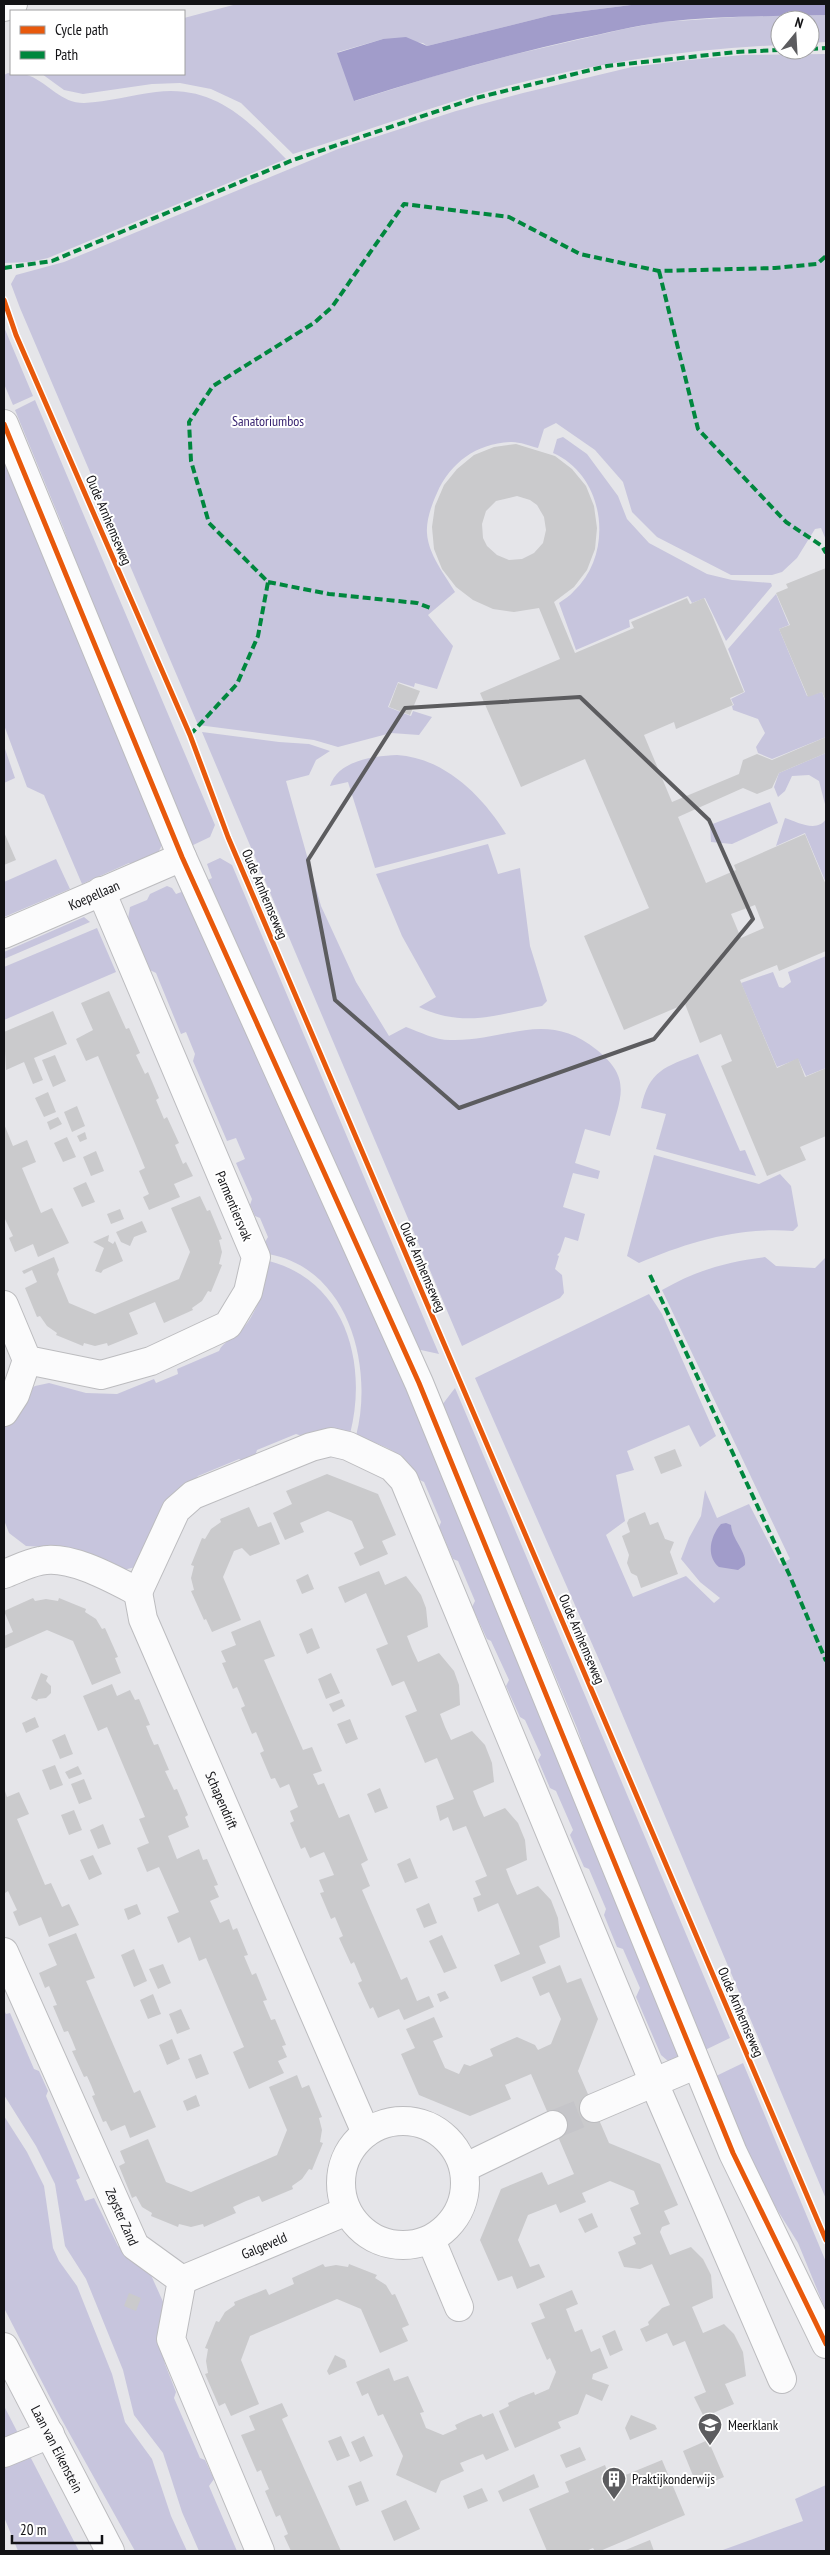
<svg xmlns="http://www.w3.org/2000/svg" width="830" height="2555" font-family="'PT Sans Narrow',sans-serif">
<rect width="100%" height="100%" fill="#e5e5e9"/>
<!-- green -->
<path fill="#c7c5dd" d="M237 4H639L552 15 427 46 423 43 383 39 338 52 355 101 431 77 512 55 624 29 662 22 752 16 826 15V42L810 43V20H780V45C687 49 596 63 507 86 435 105 364 132 293 154L241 103 211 89 180 83 152 84 83 94 64 90 42 74H184V18Z
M826 54V540L821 528 815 529 797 558 782 572 772 575H731L657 537 632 512 623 482 595 450 556 423 544 429 538 448C530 446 520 442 512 442 477 443 451 462 437 493 432 504 426 520 427 533 428 554 445 575 455 592L428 615 453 646 437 689 415 683 414 687 398 682 388 707 411 716 413 711 432 717 419 735 391 733 338 747 314 740 198 725 20 308 11 284 16 275 64 262 338 149 456 111 523 93 632 67 689 60 743 55Z
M8 73C14 75 23 73 30 76 49 84 61 103 84 103 108 102 132 95 156 92 215 85 248 120 286 159L48 258 30 262 4 263V75Z
M4 327 33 396 13 405 4 384Z
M35 400 215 825 210 837 189 847 114 666 63 527 15 410Z
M563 437 587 454 618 496 627 519 649 543 707 574 732 580 771 583 772 586 726 641 705 598 692 603 688 596 629 620 630 627 576 650 559 603C564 599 570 596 574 591 615 552 605 476 553 453L557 439Z
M4 439 162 840C162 856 148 859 135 865L129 863 82 884 44 795 27 787 4 725Z
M776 594 789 625 779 629 807 696 822 692 826 703V737L772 759 758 753 756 747 765 733 758 719 733 710 732 706 734 705 731 699 745 692 728 649Z
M202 732 279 742 309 744 330 751 316 760 309 775 286 781 321 906 356 982 389 1036 406 1027C420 1032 435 1040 450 1040 506 1042 546 1008 597 1050 633 1079 620 1098 610 1136L585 1129 575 1163 600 1171 598 1179 573 1173 563 1207 585 1214 578 1241 565 1237 560 1252 557 1255 559 1256 555 1269 562 1275 564 1293 560 1298 462 1346Z
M4 746 15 778 4 783Z
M826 753V808L819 781 809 775 792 776 785 791 778 797 774 787 779 773Z
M397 755C444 758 482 795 506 834L375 868 348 782 330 786C338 760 375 756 397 755Z
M770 802 778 823 732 844 711 842 710 825Z
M785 818C797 822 817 833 826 819V883L805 833 776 846Z
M488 844 498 874 520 868 530 946 547 1001 542 1006C496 1015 464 1028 419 1007L436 997 402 936 376 874Z
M220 858 232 865 439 1354 421 1350 417 1352 353 1202 235 956 204 882 212 878 207 864Z
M56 859 70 889 4 917V882Z
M167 886 172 888 176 894 184 891 348 1246 593 1842 679 2058 668 2061 661 2055 636 1997 640 1988 623 1949 617 1947 604 1915 606 1909 589 1869 584 1867 570 1835 573 1830 556 1791 550 1788 538 1760 541 1755 525 1720 520 1717 506 1686 509 1680 491 1641 487 1639 472 1607 475 1601 458 1561 453 1559 439 1527 441 1522 424 1482C415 1479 411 1465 404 1459 391 1447 372 1442 356 1436 374 1367 349 1268 268 1254L265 1242 268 1237 260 1218 255 1216 250 1205 252 1199 236 1163 245 1159 236 1138 227 1141 193 1061 195 1054 186 1032 181 1034 156 973 150 970 128 919 130 907 147 900 150 894Z
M84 917 90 922 4 959V952Z
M97 928 116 972 4 1020V967Z
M826 956V1068L806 1076 798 1059 777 1067 741 983 773 972 779 987 783 988 791 982 788 972Z
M698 1054 740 1151 745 1150 756 1176 656 1149 666 1114 641 1108C649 1070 665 1067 698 1054Z
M654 1155 759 1184 780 1174 791 1186 798 1226 793 1231C738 1227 689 1242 639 1263L627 1256Z
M765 1257 776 1266 815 1268 826 1257V2199L604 1671 475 1378 649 1294 662 1314 716 1436 700 1447 689 1425 627 1451 634 1470 616 1475 625 1521 606 1535 633 1597 686 1576 714 1603 720 1598 700 1582 681 1559 689 1538 701 1516 705 1490 717 1518 749 1504 780 1564 790 1559 662 1290C697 1270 726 1262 765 1257Z
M269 1261C346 1281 368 1364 350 1434 331 1429 319 1429 302 1436L296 1434 257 1450 255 1456 243 1461 239 1459 198 1476 136 1567 123 1570 46 1547 26 1546 9 1533 4 1520V1429L23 1394 35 1386 49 1383 86 1393 117 1394 154 1379 156 1383 178 1374 177 1369 219 1351C222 1342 238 1336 244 1327 258 1311 267 1281 269 1261Z
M455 1388 730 2038 703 2051 603 1804 577 1728 442 1405Z
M4 2010 6 2014 10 2013 34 2069 39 2071 48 2091 46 2096 80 2178 76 2180 85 2201 94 2198 118 2246 146 2264 169 2315 161 2347 165 2364 176 2392 174 2398 200 2458 205 2460 214 2479 209 2486 237 2551H199L182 2512 163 2453 134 2415 123 2370 86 2279 65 2246 55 2184 36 2146 4 2095Z
M743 2063 826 2262V2311L798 2243 763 2187 714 2077Z
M4 2116 27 2152 44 2186 53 2248 59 2261 77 2286 112 2374 125 2422 152 2459 171 2516 187 2551H135L58 2413 4 2308Z
M4 2406 79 2551H18L4 2517Z
M826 2485V2551H720L803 2521 795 2499Z"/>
<!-- water -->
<path fill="#a19cca" d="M639 4H826V15C772 16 717 16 663 22 634 26 606 33 578 39 502 56 428 77 354 101L337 53 383 39 406 37 427 46 552 15Z
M726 1523 731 1525C732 1540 747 1551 745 1565L738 1570 719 1567C705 1556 711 1535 721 1524Z"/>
<!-- building -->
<path fill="#cacacc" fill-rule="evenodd" d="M516 444 555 456 572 469 586 486 594 506 597 528 595 549 587 570 574 587 554 602 575 653 634 628 631 622 687 598 690 604 704 598 712 615 744 692 730 698 733 705 676 729 674 722 644 735 672 802 739 774 743 760 757 754 772 760 826 737V753L779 773 772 788 757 794 743 788 678 817 706 883 736 870 734 865 805 834 826 885V951L779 971 777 965 740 980 777 1068 798 1058 805 1077 826 1068V1136L800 1147 806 1160 767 1176 721 1066 732 1061 721 1034 700 1043 685 1004 624 1030 584 936 649 908 585 759 521 787 480 693 560 659 539 608 514 612 493 609 473 600 456 587 442 569 434 549 432 527 435 506 444 485 457 469 474 455 494 447ZM517 496 530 500 537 505 544 517 546 530 543 543 534 553 522 559 509 560 497 555 487 546 483 538 482 524 486 511 496 501ZM755 905 764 928 741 938 731 914Z
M826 568V702L822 692 808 697 779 629 790 625 776 593 788 588 786 584Z
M398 683 420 691 410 715 389 707Z
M4 832 16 860 4 865Z
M109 991 126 1029 129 1028 140 1053 136 1055 145 1074 148 1072 159 1098 156 1100 164 1119 167 1117 179 1143 175 1145 183 1164 186 1162 193 1176 174 1184 180 1197 149 1210 143 1197 149 1194 139 1171 145 1168 136 1146 98 1056 86 1061 76 1039 93 1030 81 1003Z
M53 1011 67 1044 34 1058 43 1080 33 1084 24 1062 6 1070 4 1032Z
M55 1055 66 1081 53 1087 42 1060Z
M48 1092 56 1112 44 1117 35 1098Z
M77 1106 85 1126 72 1132 64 1112Z
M58 1117 62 1124 50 1130 47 1122Z
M4 1124 13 1146 27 1140 36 1162 22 1168 41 1213 52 1208 69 1243 38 1257 33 1244 15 1252 9 1238 13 1236 4 1217Z
M85 1132 87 1139 80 1142 77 1136Z
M67 1137 76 1157 63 1162 54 1143Z
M96 1151 104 1171 91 1176 83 1157Z
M86 1182 95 1202 82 1207 73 1188Z
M200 1196 207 1211 210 1210 222 1239 219 1240 222 1252 219 1264 222 1265 211 1292 208 1291 202 1301 192 1308 193 1310 164 1323 155 1302 129 1313 138 1334 108 1346 107 1343 95 1346 84 1343 83 1346 56 1335 57 1333 47 1326 40 1316 37 1317 25 1288 37 1282 32 1270 24 1274 22 1271 54 1257 59 1270 57 1274 69 1303 95 1314 179 1279 190 1252 171 1208Z
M120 1209 124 1219 111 1224 107 1214Z
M142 1221 147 1232 134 1237 130 1246 121 1242 116 1232Z
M109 1235 108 1241 113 1244 115 1241 123 1261 103 1270 101 1273 95 1271 104 1248 93 1242Z
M675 1449 682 1466 661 1474 654 1457Z
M327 1474 378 1494 396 1535 382 1541 388 1554 360 1566 354 1553 364 1548 352 1521 328 1511 300 1523 304 1532 285 1540 273 1513 292 1504 286 1491Z
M249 1507 258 1527 271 1522 280 1544 250 1556 242 1548 234 1551 223 1577 241 1620 212 1632 206 1619 204 1620 191 1591 194 1590 191 1578 194 1566 191 1565 202 1538 205 1539 211 1529 221 1522 220 1519Z
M645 1512 650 1525 658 1522 665 1539 674 1542 670 1552 678 1574 641 1588 637 1576 631 1573 627 1563 629 1555 622 1536 630 1532 627 1523 629 1519Z
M379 1571 385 1585 406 1576 421 1595 426 1608 428 1627 407 1636 412 1649 418 1662 439 1653 454 1671 459 1685 460 1705 440 1714 445 1727 451 1740 472 1731 485 1745 492 1763 494 1782 473 1791 478 1804 484 1817 505 1808 518 1823 525 1840 527 1860 506 1869 511 1882 517 1895 538 1886 551 1900 558 1918 560 1937 539 1946 546 1963 501 1982 494 1965 520 1954 498 1903 478 1912 473 1898 481 1895 475 1881 487 1876 466 1826 453 1831 448 1817 440 1821 436 1806 454 1799 437 1758 425 1763 405 1716 417 1711 404 1681 392 1686 376 1649 388 1644 366 1593 345 1603 338 1587Z
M308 1574 314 1589 302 1594 296 1580Z
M33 1598 35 1601 46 1599 58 1601 59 1598 86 1609 85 1612 96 1619 102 1629 105 1628 118 1657 115 1658 121 1673 92 1685 73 1641 47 1630 4 1649V1636L13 1632 4 1611Z
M260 1620 275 1656 264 1660 303 1750 312 1747 322 1771 313 1774 318 1785 324 1783 339 1818 349 1814 368 1860 361 1864 370 1886 362 1890 401 1980 407 1977 417 2001 429 1996 434 2007 404 2020 399 2009 378 2018 373 2007 370 2009 358 1983 362 1981 354 1962 351 1964 339 1938 343 1936 335 1917 331 1919 320 1893 324 1892 319 1880 334 1875 329 1863 324 1852 310 1858 305 1847 301 1849 290 1823 294 1821 290 1811 298 1807 289 1784 280 1788 275 1778 271 1779 260 1753 264 1751 256 1732 252 1734 241 1708 245 1706 237 1687 233 1689 222 1663 226 1662 221 1651 236 1645 231 1632Z
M312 1628 320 1648 307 1654 299 1634Z
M41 1673 48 1676 46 1681 51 1686V1693L46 1698 38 1699 37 1701 31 1698Z
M331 1673 340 1693 326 1699 318 1679Z
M112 1684 117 1696 130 1690 135 1700 139 1699 150 1725 146 1726 150 1736 154 1745 158 1744 169 1770 165 1771 174 1790 177 1789 188 1815 185 1817 189 1827 168 1836 177 1859 199 1849 203 1860 207 1859 218 1885 214 1886 219 1897 210 1901 220 1923 229 1919 233 1930 237 1928 248 1955 244 1956 252 1975 256 1973 267 2000 263 2001 271 2020 275 2019 286 2045 282 2046 287 2057 278 2061 284 2073 249 2089 233 2052 244 2047 206 1958 199 1961 190 1937 178 1943 167 1917 179 1912 159 1867 147 1872 137 1848 149 1843 139 1819 145 1817 107 1727 98 1731 83 1696Z
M342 1699 345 1706 333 1712 329 1704Z
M35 1717 39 1727 26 1733 22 1723Z
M350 1719 358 1739 346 1744 337 1724Z
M65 1734 73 1754 60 1759 52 1740Z
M55 1765 63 1785 50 1790 42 1770Z
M78 1766 82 1774 69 1779 65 1772Z
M84 1779 92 1799 79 1804 71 1784Z
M4 1788 7 1797 19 1792 29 1814 17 1819 36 1864 45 1885 51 1883 62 1907 69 1904 79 1925 49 1937 41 1917 19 1926 13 1912 17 1910 8 1891 5 1893 4 1890Z
M380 1788 388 1808 375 1813 367 1794Z
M74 1810 82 1830 69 1835 61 1815Z
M103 1824 111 1844 98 1849 90 1830Z
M93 1855 102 1874 89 1880 80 1860Z
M410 1858 418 1878 405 1883 397 1864Z
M429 1903 437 1923 424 1928 416 1909Z
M137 1904 141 1914 128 1920 124 1909Z
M76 1933 95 1978 86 1981 134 2093 140 2090 156 2127 130 2138 125 2125 111 2131 106 2121 103 2122 92 2096 95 2095 91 2085 87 2076 84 2077 72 2051 76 2050 72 2040 68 2031 64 2032 53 2006 57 2005 49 1986 45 1988 39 1973 57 1965 48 1944Z
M442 1935 457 1968 444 1973 429 1941Z
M134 1949 147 1981 134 1987 121 1955Z
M163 1964 171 1983 158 1989 149 1969Z
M560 1965 567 1983 581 1978 598 2019 578 2071 609 2143 660 2164 678 2205 664 2211 670 2224 662 2227 660 2232 670 2255 691 2247 703 2259 711 2275 713 2298 692 2307 703 2333 724 2324 734 2334 743 2352 746 2376 725 2384 734 2404 704 2417 694 2397 706 2392 685 2341 673 2346 667 2333 646 2342 640 2329 649 2325 648 2322 662 2308 670 2305 652 2264 640 2269 624 2267 618 2252 636 2244 633 2237 641 2234 630 2208 639 2204 634 2191 610 2181 582 2193 586 2202 560 2213 556 2204 528 2215 518 2240 530 2267 539 2264 545 2277 517 2289 512 2276 498 2281 480 2240 501 2189 542 2172 548 2185 574 2174 531 2074 505 2085 511 2099 470 2116 419 2095 401 2054 415 2048 406 2029 434 2017 443 2037 433 2041 445 2068 459 2074 464 2064 470 2066 493 2056 490 2049 517 2037 535 2045 538 2050 551 2044 561 2019 549 1992 540 1996 532 1977Z
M445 1991 449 1998 440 2002 437 1994Z
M153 1994 161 2014 148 2019 140 2000Z
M181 2009 190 2029 177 2034 169 2014Z
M172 2039 180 2059 167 2065 159 2045Z
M201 2054 209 2074 196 2079 188 2059Z
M297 2075 302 2088 309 2085 322 2117 319 2118 322 2130 320 2142 323 2143 312 2170 309 2169 302 2179 292 2186 293 2189 262 2202 259 2196 246 2201 233 2207 236 2213 204 2227 203 2224 191 2227 179 2224 178 2227 151 2216 152 2213 142 2207 136 2196 132 2198 119 2166 125 2163 120 2151 148 2139 166 2182 191 2192 277 2155 287 2130 269 2087Z
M196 2095 200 2106 187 2111 183 2101Z
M592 2213 598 2227 585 2233 578 2219Z
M323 2264 325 2267 336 2265 348 2267 349 2264 377 2275 375 2278 386 2285 392 2295 395 2294 409 2325 402 2328 408 2341 380 2353 361 2309 337 2299 250 2336 241 2360 259 2404 231 2416 225 2403 219 2406 205 2374 208 2373 206 2361 208 2349 205 2348 216 2321 219 2322 225 2312 235 2305 234 2302 266 2289 269 2295 294 2284 292 2278Z
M572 2290 578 2304 566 2309 575 2332 582 2329 591 2352 600 2348 608 2368 593 2374 592 2379 609 2385 602 2401 586 2394 578 2414 558 2422 561 2428 515 2448 499 2411 509 2406 508 2403 521 2397 534 2392 535 2395 549 2389 556 2372 550 2358 547 2360 531 2323 545 2318 539 2304Z
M129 2293 141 2298 136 2311 124 2306Z
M615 2330 623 2350 610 2356 602 2336Z
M335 2355 345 2360 347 2367 329 2375 327 2371Z
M389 2368 394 2381 408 2376 424 2412 420 2413 426 2428 443 2435 457 2429 455 2425 468 2419 481 2414 483 2417 493 2413 509 2450 486 2460 483 2454 460 2463 464 2471 441 2481 436 2493 396 2475 403 2456 383 2414 378 2416 368 2393 362 2396 356 2382Z
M282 2403 288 2416 282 2419 341 2551H291L284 2536 288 2534 280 2515 276 2517 265 2491 269 2489 265 2480 261 2470 257 2472 241 2435 255 2430 249 2416Z
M631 2415 655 2425 657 2429 630 2440 625 2428Z
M341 2436 350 2456 337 2461 328 2441Z
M364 2436 373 2456 360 2462 351 2442Z
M708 2440 724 2477 698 2488 683 2451Z
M580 2447 586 2460 566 2468 560 2455Z
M662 2460 685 2515 600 2551H595L593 2548 586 2551H547L529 2509 569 2492 565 2482 605 2465 611 2481Z
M534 2474 539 2487 503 2502 498 2491Z
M361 2481 369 2501 356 2506 348 2486Z
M482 2488 488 2501 468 2509 463 2496Z
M406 2500 420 2529 394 2541 381 2511Z
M650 2540 654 2551H623Z"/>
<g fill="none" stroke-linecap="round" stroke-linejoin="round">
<!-- minor-tunnel -->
<path stroke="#c5c5c9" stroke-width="28" stroke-dasharray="28 14" stroke-linecap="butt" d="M553 2125 594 2108"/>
<defs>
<g id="minor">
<path d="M4 424 182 857 419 1383 733 2153 826 2344"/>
<path id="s1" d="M4 934 182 857"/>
<path d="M4 1305 27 1360 101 1375 151 1361 228 1325 248 1292 256 1257 101 891"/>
<path d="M4 1412 15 1395 27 1360"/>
<path d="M4 1574C15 1570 28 1563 40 1561 69 1554 113 1579 138 1592"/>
<path d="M138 1592 176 1510 193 1495 311 1447 331 1442 348 1446 392 1467 404 1480 654 2083 782 2379"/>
<path id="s2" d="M138 1592 143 1619 366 2133"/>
<path id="s3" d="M4 1952 135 2246 182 2280 171 2339 260 2551"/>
<path d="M594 2108 695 2065"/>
<circle cx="403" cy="2183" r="62"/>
<path d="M464 2168 553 2125"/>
<path d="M431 2240 459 2307"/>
<path id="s4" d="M182 2280 347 2211"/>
<path id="s5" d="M4 2347 110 2551"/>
<path d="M4 2453 50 2434"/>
</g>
<path id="secondary" d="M4 7 13 4"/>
</defs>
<!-- minor casing -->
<use href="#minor" stroke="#bcbcbf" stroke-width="30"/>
<!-- secondary casing -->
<use href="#secondary" stroke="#bcbcbf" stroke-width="30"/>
<!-- minor -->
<use href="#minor" stroke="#fbfbfc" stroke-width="28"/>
<!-- secondary -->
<use href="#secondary" stroke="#fbfbfc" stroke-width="28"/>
<!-- quiet -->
<path stroke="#00873e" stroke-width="4" stroke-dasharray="8 4" stroke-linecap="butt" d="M810 49 826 48
M4 268 52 261 293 160 476 98 607 66 736 52 780 50
M659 271 698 429 786 522 822 546 826 553
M268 582 329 594 417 603 433 609
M190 735 237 684 258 636 268 582 209 523 191 461 189 422 213 386 314 323 332 307 404 204 509 217 580 254 659 271 775 268 817 264 826 256
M650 1275 789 1574 826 1661"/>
<defs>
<path id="cycleway" d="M4 300 16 335 190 735 228 837 826 2240
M4 424 182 857 419 1383 733 2153 826 2344"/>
</defs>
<!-- cycleway casing -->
<use href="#cycleway" stroke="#fff" stroke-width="8"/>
<!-- cycleway -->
<use href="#cycleway" stroke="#e8590c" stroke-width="5"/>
</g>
<!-- marked area -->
<path fill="none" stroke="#5c5c5f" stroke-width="4" stroke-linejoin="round" d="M580 697 709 820 753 919 654 1039 459 1108 335 1000 308 860 405 708Z"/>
<!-- icons -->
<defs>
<symbol id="school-pin" viewBox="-11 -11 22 30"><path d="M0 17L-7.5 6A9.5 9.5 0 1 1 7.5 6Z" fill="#5c5c5f" stroke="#fff"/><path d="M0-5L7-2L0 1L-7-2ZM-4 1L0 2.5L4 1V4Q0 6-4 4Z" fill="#fff"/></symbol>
<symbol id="building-pin" viewBox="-11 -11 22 30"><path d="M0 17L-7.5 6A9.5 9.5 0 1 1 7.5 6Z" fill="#5c5c5f" stroke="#fff"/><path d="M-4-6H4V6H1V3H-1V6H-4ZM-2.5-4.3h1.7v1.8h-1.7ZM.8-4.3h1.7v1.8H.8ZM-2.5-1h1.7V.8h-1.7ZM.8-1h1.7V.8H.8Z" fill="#fff"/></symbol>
</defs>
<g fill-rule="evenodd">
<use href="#school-pin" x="696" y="2411" width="28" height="38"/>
<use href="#building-pin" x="600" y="2465" width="28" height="38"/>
</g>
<g text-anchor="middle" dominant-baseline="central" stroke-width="4" stroke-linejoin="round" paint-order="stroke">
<!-- park labels -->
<g font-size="14" fill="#331e6d" stroke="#fff">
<text x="268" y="421">Sanatoriumbos</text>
</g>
<!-- street labels -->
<g font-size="14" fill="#121215" stroke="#fff">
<text transform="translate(109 520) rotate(67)">Oude Arnhemseweg</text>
<text transform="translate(265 894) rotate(67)">Oude Arnhemseweg</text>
<text stroke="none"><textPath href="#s1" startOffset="98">Koepellaan</textPath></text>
<text transform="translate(234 1206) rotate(67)">Parmentiersvak</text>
<text transform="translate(423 1267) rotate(67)">Oude Arnhemseweg</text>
<text transform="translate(582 1639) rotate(67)">Oude Arnhemseweg</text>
<text stroke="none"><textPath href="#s2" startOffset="225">Schapendrift</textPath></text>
<text transform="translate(741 2012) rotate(67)">Oude Arnhemseweg</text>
<text stroke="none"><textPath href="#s3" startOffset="290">Zeyster Zand</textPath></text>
<text stroke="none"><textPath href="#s4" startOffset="89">Galgeveld</textPath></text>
<text stroke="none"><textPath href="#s5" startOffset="115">Laan van Eikenstein</textPath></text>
</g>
<!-- poi labels -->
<g font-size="14" fill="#121215" stroke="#fff" text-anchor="start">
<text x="728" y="2425">Meerklank</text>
<text x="632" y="2479">Praktijkonderwijs</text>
</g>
</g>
<!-- border -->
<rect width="830" height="2555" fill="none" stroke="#121215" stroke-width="10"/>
<!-- legend -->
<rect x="10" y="10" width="175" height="65" fill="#ffffff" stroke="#a0a0a1"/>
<rect x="20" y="26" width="25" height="8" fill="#e8590c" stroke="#a0a0a1"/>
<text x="55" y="35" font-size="15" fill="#121215">Cycle path</text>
<rect x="20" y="51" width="25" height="8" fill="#00873e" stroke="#a0a0a1"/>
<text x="55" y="60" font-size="15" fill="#121215">Path</text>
<!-- north arrow -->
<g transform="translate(795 35) rotate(18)"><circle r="24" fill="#ffffff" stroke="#a0a0a1"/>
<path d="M0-4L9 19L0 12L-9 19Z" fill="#5c5c5f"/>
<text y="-8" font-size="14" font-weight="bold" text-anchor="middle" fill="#121215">N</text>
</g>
<!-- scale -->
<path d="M12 2535v8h90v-8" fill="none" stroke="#121215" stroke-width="2.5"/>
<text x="20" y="2535" font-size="15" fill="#121215" stroke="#ffffff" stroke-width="4" paint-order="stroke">20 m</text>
</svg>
